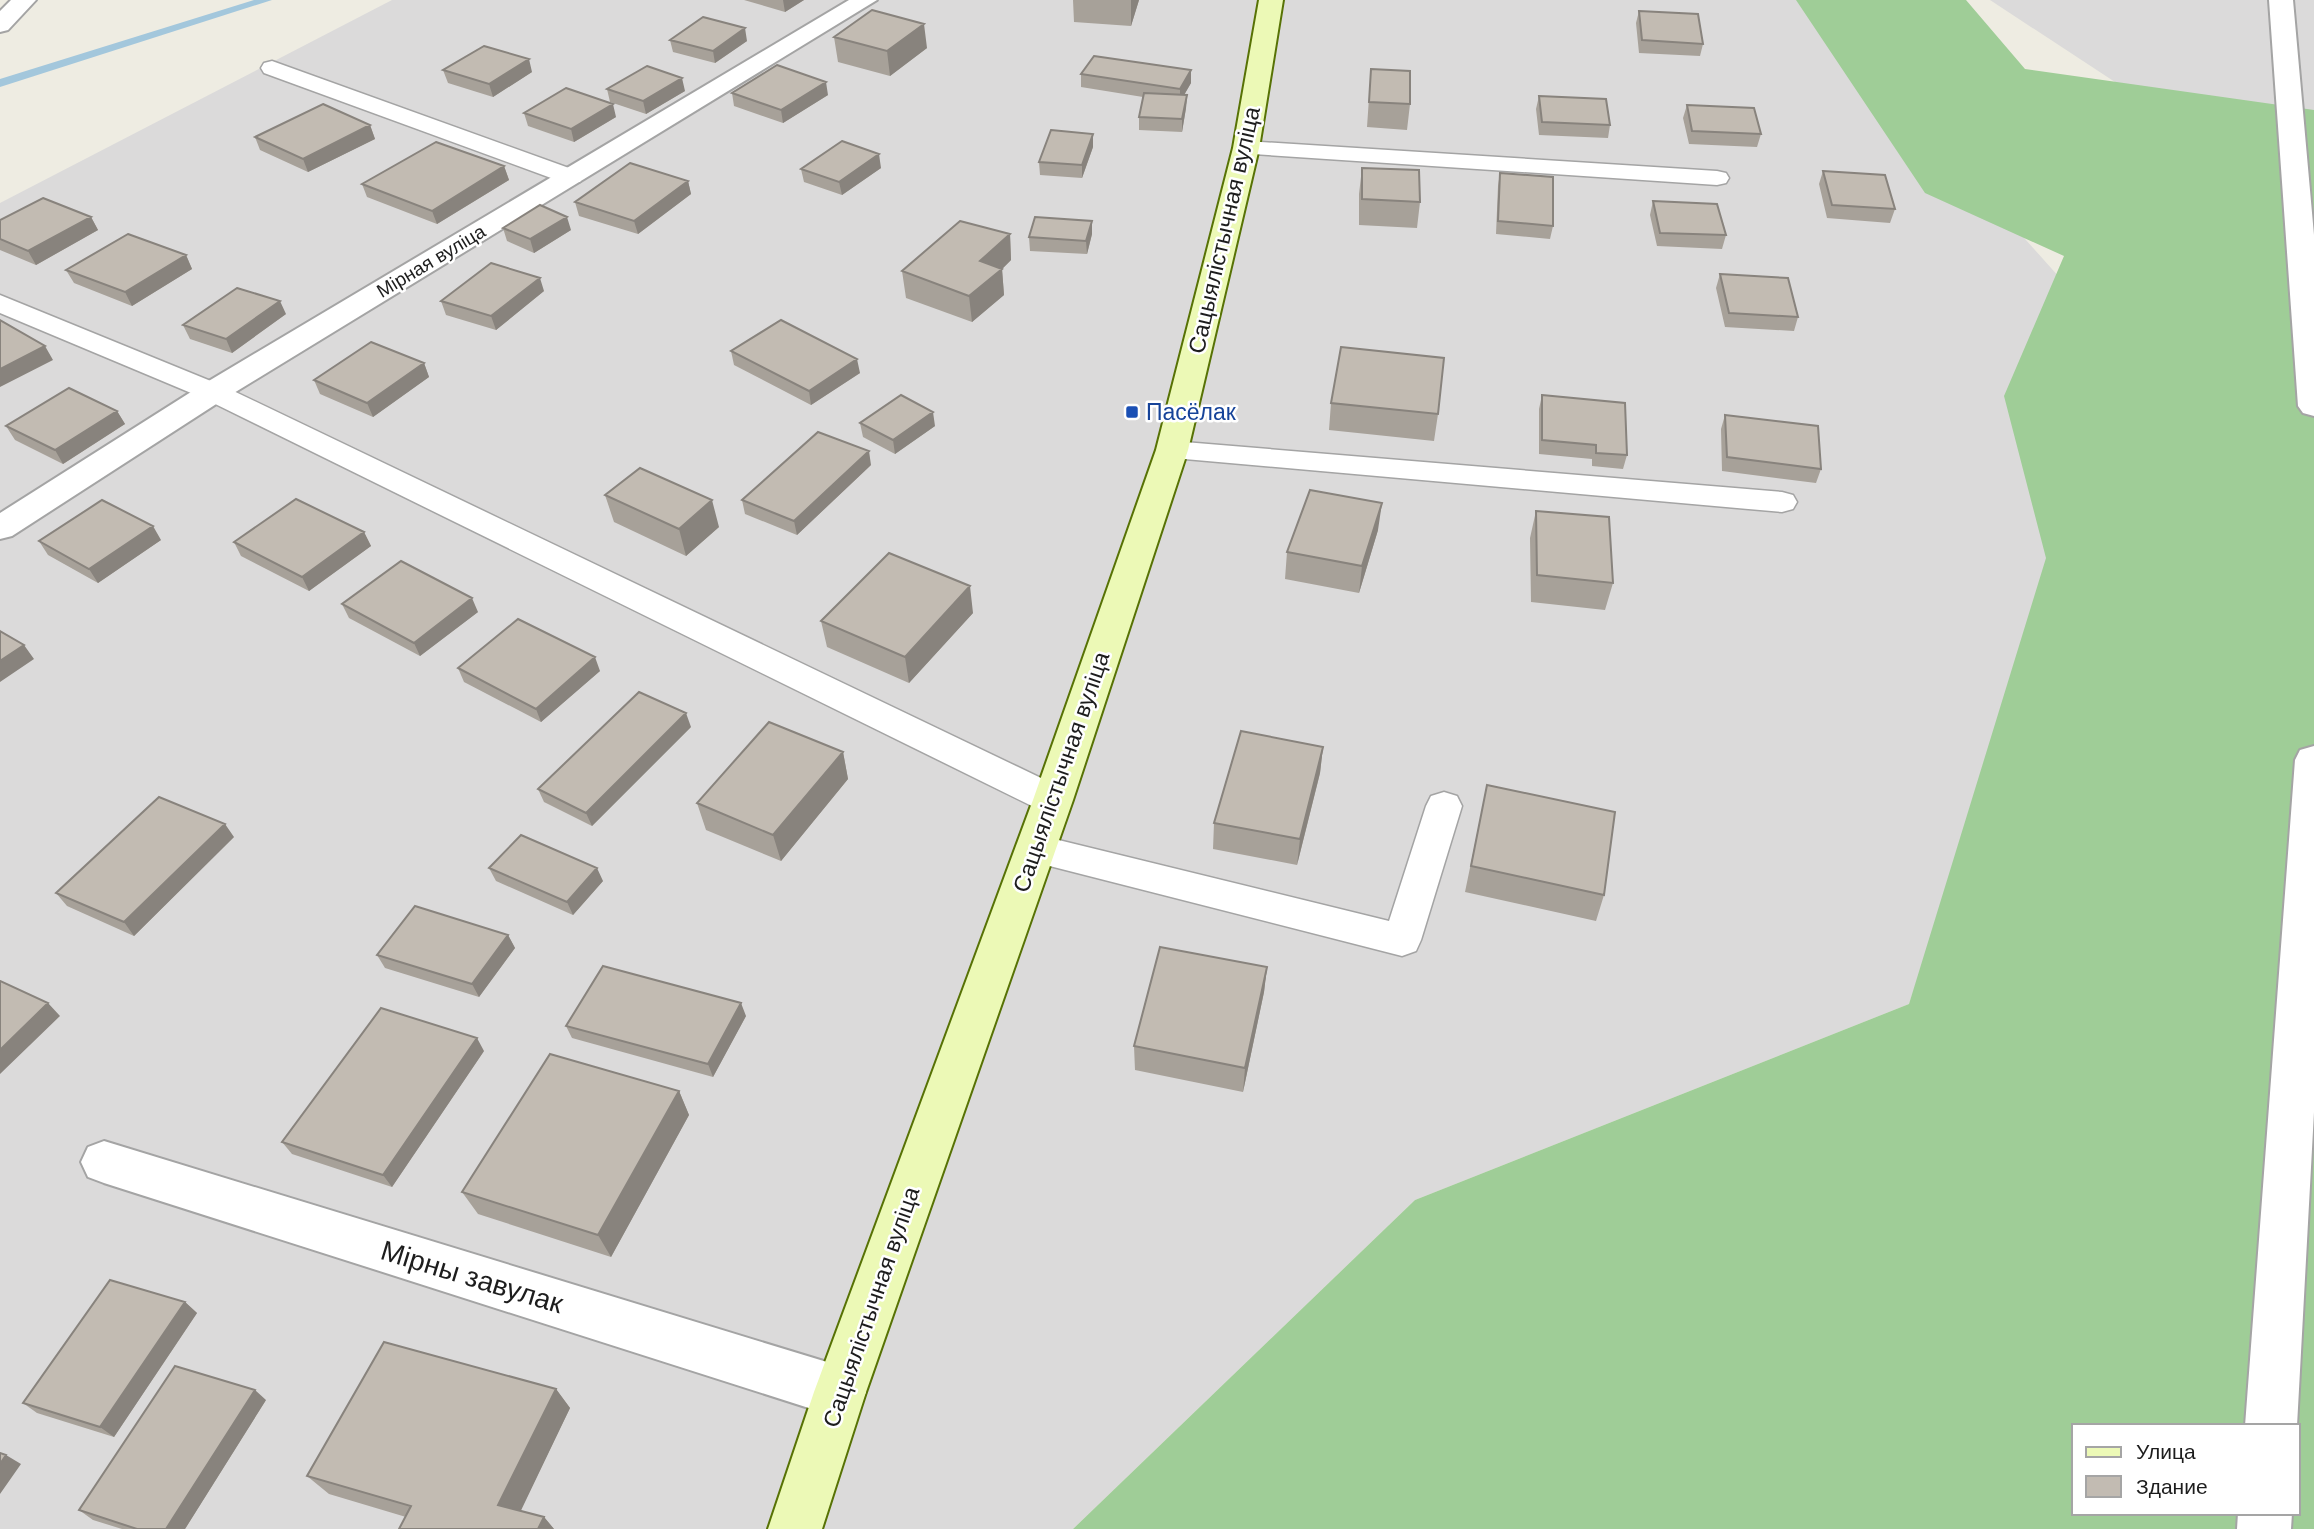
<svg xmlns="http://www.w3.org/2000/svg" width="2314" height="1529" font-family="Arial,sans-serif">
<rect width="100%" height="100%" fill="#eeece2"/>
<!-- residential -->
<path fill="#dbdada" d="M392 0H1812L2068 287 2077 504 1909 1004 1415 1200 1073 1529H0V203Z
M1990 0H2314V162L2217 149Z"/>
<!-- forest -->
<path fill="#9fcd97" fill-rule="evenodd" d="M1796 0H1966L2025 69 2314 110V1529H1073L1415 1200 1909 1004 2046 558 2004 396 2064 256 1925 193ZM2074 1426H2298V1513H2074Z"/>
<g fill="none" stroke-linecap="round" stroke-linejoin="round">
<!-- stream -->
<path fill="#a3c7dc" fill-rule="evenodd" d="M254 0H272L0 87V79Z"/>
<defs>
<path id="service" d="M272 61 580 172 583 177 580 182H562L264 73 261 68 264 63Z
M1246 141 1717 171 1726 173 1729 178 1726 183 1717 185 1238 153 1234 148 1238 143Z
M0 295 223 386 1066 790 1071 800 1066 810 1053 814 1040 810 203 398 0 313Z
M1172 441 1782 492 1793 495 1797 502 1793 509 1782 512 1162 457 1157 450 1162 443Z
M1444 792 1457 796 1462 806 1421 940 1416 951 1402 956 1034 862 1021 858 1016 848 1021 838 1034 834 1389 921 1426 806 1431 796Z"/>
<path id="minor" d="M11 0H36L8 30 0 32V11Z
M849 0H877L224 399 12 536 0 539V513L202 385Z
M2269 0H2293L2314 235V416L2303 413 2298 406Z
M2314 746V1112L2297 1426H2245L2295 760 2300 750Z
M104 1141 840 1366 858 1374 866 1392 858 1410 840 1418 104 1183 88 1177 81 1162 88 1147Z
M2238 1513H2292L2291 1529H2237Z"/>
<path id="secondary" d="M1259 0H1283L1259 148 1188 450 1073 800 866 1392 822 1529H768L814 1392 1033 800 1156 450 1233 148Z"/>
</defs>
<!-- service casing -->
<use href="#service" stroke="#a4a4a4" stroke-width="3"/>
<!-- minor casing -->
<use href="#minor" stroke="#a4a4a4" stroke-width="4"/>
<!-- secondary casing -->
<use href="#secondary" stroke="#577205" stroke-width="4"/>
<!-- service -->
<use href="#service" fill="#fff" fill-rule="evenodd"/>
<!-- minor -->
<use href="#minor" fill="#fff" fill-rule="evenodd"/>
<!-- secondary -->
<use href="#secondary" fill="#ecf9b6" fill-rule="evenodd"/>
</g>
<!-- wall -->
<path fill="#a7a199" d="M744 0H804L785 12Z
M1073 0H1139L1131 26 1074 22Z
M1639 11 1703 44 1700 56 1639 53 1636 23Z
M834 37 927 48 890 76 838 62Z
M670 40 747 41 715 63 673 52Z
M1371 69 1410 104 1407 130 1367 127Z
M443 70 532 72 493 97 448 83Z
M1081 74 1191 83 1184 95H1187L1186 108 1182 132 1139 130V117L1143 97 1081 87Z
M607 89 685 91 646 114 610 102Z
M732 93 828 95 783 123 734 106Z
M1539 96 1610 125 1608 138 1539 135 1536 109Z
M1687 105 1761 134 1757 147 1689 144 1683 118Z
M524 113 616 117 574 142 528 126Z
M370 125 375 139 308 172 260 150 255 137Z
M1093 147 1082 178 1040 175 1039 162Z
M504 166 509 180 437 224 367 197 362 184Z
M881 168 842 195 804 182 801 169Z
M1362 168 1420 202 1417 228 1359 225V194Z
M1823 171 1895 209 1890 223 1827 218 1819 184Z
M1500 173 1553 226 1550 239 1496 234 1498 186Z
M688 181 691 194 638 234 579 216 575 202Z
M1653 201 1726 235 1722 249 1657 246 1650 215Z
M91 217 98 230 36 265 0 250V220Z
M503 228 571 230 534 253 507 241Z
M1010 234 1011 260 1002 269 1004 295 972 322 906 298 902 271Z
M1092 234 1087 254 1030 251 1029 237Z
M186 255 192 269 132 306 74 283 66 270Z
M1720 274 1798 317 1794 331 1725 327 1716 288Z
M544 291 496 330 446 315 441 301Z
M286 314 232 353 190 339 183 325Z
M731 351 860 373 811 405 734 365Z
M424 363 429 377 373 417 320 394 314 380Z
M1542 395 1627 455 1623 469 1592 466V459L1539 454V409Z
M1331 403 1438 414 1434 441 1329 430Z
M117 411 125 424 63 464 15 440 6 426Z
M1725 415 1821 469 1816 483 1722 471 1721 429Z
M860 423 935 426 895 454 863 437Z
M871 465 797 535 745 514 742 500Z
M605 495 719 527 686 556 614 522Z
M1536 511 1613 583 1605 610 1531 602 1530 538Z
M1378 530 1359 593 1285 579 1287 552Z
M364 532 371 546 309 591 241 556 234 542Z
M161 540 98 583 48 555 39 541Z
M342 604 478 612 420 656 349 618Z
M973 613 909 683 827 647 821 621Z
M458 668 600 671 541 722 464 682Z
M691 727 592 826 544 802 538 789Z
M1323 747 1320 773 1297 865 1213 849 1214 823Z
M843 752 848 779 781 861 706 830 697 803Z
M1487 785 1604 895 1596 921 1465 892Z
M234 837 134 936 67 906 56 893Z
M489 868 603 881 573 915 496 881Z
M508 935 515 948 479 997 385 968 377 955Z
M1267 967 1264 992 1243 1092 1135 1070 1134 1046Z
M746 1016 713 1077 572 1038 566 1026Z
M484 1051 392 1187 292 1154 282 1142Z
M679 1091 689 1115 611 1257 478 1214 462 1192Z
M185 1302 197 1313 114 1437 37 1413 23 1403Z
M556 1389 570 1408 520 1511 544 1517 554 1529H399L406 1517 329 1494 307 1476Z
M266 1400 185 1529H122L93 1520 79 1510Z"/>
<!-- shaded-wall -->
<path fill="#88837d" d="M783 0H804L785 12Z
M1131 0H1139L1131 26Z
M924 24 927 48 890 76 887 51Z
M745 28 747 41 715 63 713 51Z
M529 59 532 72 493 97 489 84Z
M1191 70V83L1180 102V89Z
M682 78 685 91 646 114 643 101Z
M826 82 828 95 783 123 781 110Z
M1187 95 1186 108 1182 132V119Z
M613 104 616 117 574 142 571 129Z
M370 125 375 139 308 172 303 159Z
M1093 134V147L1082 178V165Z
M879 154 881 168 842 195 839 182Z
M504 166 509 180 437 224 432 211Z
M688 181 691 194 638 234 634 221Z
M91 217 98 230 36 265 28 251Z
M567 217 571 230 534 253 530 239Z
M1092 221V234L1087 254 1086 241Z
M1010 234 1011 260 1002 269 1004 295 972 322 969 296 980 261Z
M186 255 192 269 132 306 125 292Z
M540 278 544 291 496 330 491 316Z
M280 301 286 314 232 353 226 339Z
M45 346 53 360 0 387V369Z
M857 359 860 373 811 405 809 391Z
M424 363 429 377 373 417 367 403Z
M117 411 125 424 63 464 55 450Z
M933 412 935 426 895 454 893 440Z
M869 451 871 465 797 535 794 521Z
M712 500 719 527 686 556 679 529Z
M1382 503 1378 530 1359 593 1362 566Z
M153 526 161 540 98 583 89 569Z
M364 532 371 546 309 591 302 577Z
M970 586 973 613 909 683 905 657Z
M472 598 478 612 420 656 414 643Z
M24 645 34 659 0 682V661Z
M595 657 600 671 541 722 536 709Z
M686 713 691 727 592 826 586 813Z
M1323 747 1320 773 1297 865 1300 839Z
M843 752 848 779 781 861 773 835Z
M225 824 234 837 134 936 124 922Z
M597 868 603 881 573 915 567 902Z
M508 935 515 948 479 997 472 984Z
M1267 967 1264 992 1243 1092 1245 1068Z
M48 1003 60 1016 0 1074V1050Z
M741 1003 746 1016 713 1077 708 1064Z
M477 1038 484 1051 392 1187 383 1175Z
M679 1091 689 1115 611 1257 598 1235Z
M185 1302 197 1313 114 1437 100 1427Z
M556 1389 570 1408 515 1523 498 1505Z
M255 1390 266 1400 185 1529H166Z
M6 1455 21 1464 0 1494V1464Z
M544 1517 554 1529H538Z"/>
<!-- building -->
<path fill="#c2bbb2" stroke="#88837d" stroke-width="2" d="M872 10 924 24 887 51 834 37Z
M1639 11 1698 14 1703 44 1642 40Z
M703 17 745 28 713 51 670 40Z
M484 46 529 59 489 84 443 70Z
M1094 56 1191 70 1180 89 1081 74Z
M777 65 826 82 781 110 732 93Z
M647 66 682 78 643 101 607 89Z
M1371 69 1410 71V104L1369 102Z
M566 88 613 104 571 129 524 113Z
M1144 93 1187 95 1182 119 1139 117Z
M1539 96 1606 99 1610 125 1542 122Z
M323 104 370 125 303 159 255 137Z
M1687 105 1754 108 1761 134 1692 131Z
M1051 130 1093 134 1082 165 1039 162Z
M842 141 879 154 839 182 801 169Z
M436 142 504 166 432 211 362 184Z
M630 163 688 181 634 221 575 202Z
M1362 168 1419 170 1420 202 1362 199Z
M1823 171 1885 175 1895 209 1832 205Z
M1500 173 1553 177V226L1498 221Z
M43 198 91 217 28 251 0 239V220Z
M1653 201 1717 204 1726 235 1660 233Z
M540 205 567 217 530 239 503 228Z
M1035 217 1092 221 1086 241 1029 237Z
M960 221 1010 234 980 261 1002 269 969 296 902 271Z
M128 234 186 255 125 292 66 270Z
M491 263 540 278 491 316 441 301Z
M1720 274 1788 278 1798 317 1729 313Z
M237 288 280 301 226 339 183 325Z
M0 320 45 346 0 369Z
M781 320 857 359 809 391 731 351Z
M371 342 424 363 367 403 314 380Z
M1341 347 1444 358 1438 414 1331 403Z
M69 388 117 411 55 450 6 426Z
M901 395 933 412 893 440 860 423Z
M1542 395 1625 403 1627 455 1596 453V445L1542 440Z
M1725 415 1818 426 1821 469 1727 457Z
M818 432 869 451 794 521 742 500Z
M640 468 712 500 679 529 605 495Z
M1310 490 1382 503 1362 566 1287 552Z
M296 499 364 532 302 577 234 542Z
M102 500 153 526 89 569 39 541Z
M1536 511 1609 517 1613 583 1537 575Z
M889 553 970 586 905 657 821 621Z
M401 561 472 598 414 643 342 604Z
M518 619 595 657 536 709 458 668Z
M0 631 24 645 0 661Z
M639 692 686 713 586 813 538 789Z
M769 722 843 752 773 835 697 803Z
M1241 731 1323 747 1300 839 1214 823Z
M1487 785 1615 812 1604 895 1471 866Z
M159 797 225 824 124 922 56 893Z
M521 835 597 868 567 902 489 868Z
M415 906 508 935 472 984 377 955Z
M1160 947 1267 967 1245 1068 1134 1046Z
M603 966 741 1003 708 1064 566 1026Z
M0 981 48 1003 0 1050Z
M381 1008 477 1038 383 1175 282 1142Z
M550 1054 679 1091 598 1235 462 1192Z
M110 1280 185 1302 100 1427 23 1403Z
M384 1342 556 1389 498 1505 544 1517 538 1529H399L411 1506 307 1476Z
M175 1366 255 1390 166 1529H137L79 1510Z
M0 1453 6 1455 0 1464Z"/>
<!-- markers -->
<rect fill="#1a4fb4" stroke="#fff" stroke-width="2.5" x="1125" y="405" width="14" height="14" rx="3.5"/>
<g text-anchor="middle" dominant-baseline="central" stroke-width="5" stroke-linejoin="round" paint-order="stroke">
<!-- far-street labels -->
<g font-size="19" fill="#1d1d1d" stroke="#fff">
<text transform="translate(431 261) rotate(-31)">Мірная вуліца</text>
</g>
<!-- street labels -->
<g font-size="23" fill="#1d1d1d" stroke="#fff">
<text transform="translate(1224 230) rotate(-77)">Сацыялістычная вуліца</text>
<text transform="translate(1061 772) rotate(-71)">Сацыялістычная вуліца</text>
<text transform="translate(871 1307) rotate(-71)">Сацыялістычная вуліца</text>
</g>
<!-- transit labels -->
<g font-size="23" fill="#164399" stroke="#fff" text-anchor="start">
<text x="1146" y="412">Пасёлак</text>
</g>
<!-- near-street labels -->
<g font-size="28" fill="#1d1d1d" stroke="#fff">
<text transform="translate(472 1277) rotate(17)">Мірны завулак</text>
</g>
</g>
<!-- legend -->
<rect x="2072" y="1424" width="228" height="91" fill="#ffffff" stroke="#a5a5a5" stroke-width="2"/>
<rect x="2086" y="1447" width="35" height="10" fill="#ecf9b6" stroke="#a5a5a5" stroke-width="2"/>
<text x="2136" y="1459" font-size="21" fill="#1d1d1d">Улица</text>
<rect x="2086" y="1476" width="35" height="21" fill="#c2bbb2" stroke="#a5a5a5" stroke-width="2"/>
<text x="2136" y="1494" font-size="21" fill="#1d1d1d">Здание</text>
</svg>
